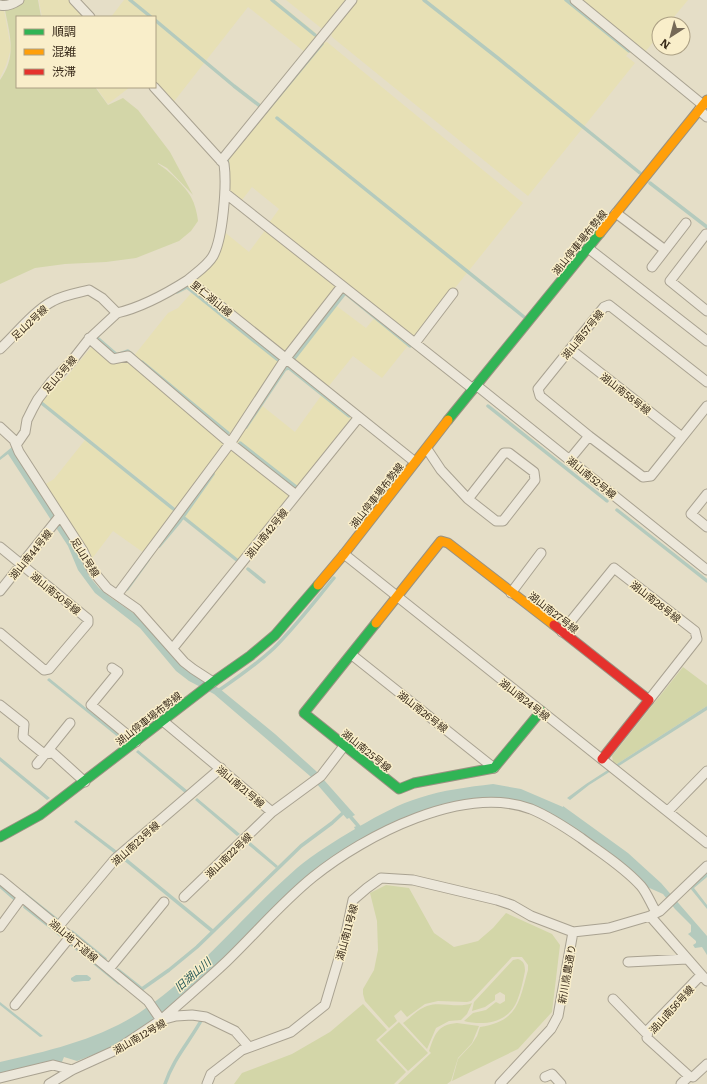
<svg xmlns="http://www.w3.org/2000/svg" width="707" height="1084" font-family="Literata,'Noto Sans JP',serif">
<rect width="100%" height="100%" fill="#e5dec7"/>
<!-- farmland -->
<path fill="#e7e0b5" d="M39 0H71L86 17H42Z
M124 0H275L316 33 317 39 306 53 248 7 172 104 155 85V17H111Z
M286 0H348L326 28H321Z
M355 0H569L631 50 626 56 635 63 528 196 332 37 331 31Z
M581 0H688L668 24H659V35L645 52Z
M0 9 4 10 11 49 6 65 0 78Z
M327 42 523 203 419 333 411 336 269 223 279 209 252 187 242 200 227 188 225 161 322 43Z
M96 87H130L108 104Z
M266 229 336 283V288L287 352 284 353 197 282 196 279 202 271 222 230 249 252Z
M194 290 278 358 280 363 231 434 227 435 133 357 168 313 178 308Z
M334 304 366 328 376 316 410 343 382 378 353 356 328 387 291 359Z
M93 345 116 364 127 360 225 444 178 510 40 400 57 378 63 381Z
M323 393 352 417 296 488 237 443 236 439 260 404 295 432Z
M85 440 176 512 144 553 113 531 91 560 44 485 54 479Z
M234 449 292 494 238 560 182 515 229 450Z"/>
<!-- green -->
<path fill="#d3d6a8" d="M22 0H38L41 17H17V87H95L108 105 123 98 138 110 170 152 193 195 167 168 158 163V164C167 169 186 187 191 197 195 204 197 213 198 221L191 231 179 241 136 258 106 262 65 264 35 268 0 284V80C17 56 10 36 5 10Z
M683 667 707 685V706L617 764 613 762 612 756Z
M386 885 409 888 434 933 454 947 478 941 493 928 506 913 552 934 560 945 552 1012 518 1049 452 1081 458 1059 472 1044 477 1036 480 1027C518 1021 519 1002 528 970V965L522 957H512L471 1001 467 1002 438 1001 425 1004 407 1017 401 1010 394 1016 397 1021 389 1028 365 1001 363 994V989L374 970 378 950 377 921 370 893Z
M518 959C524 961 525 965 525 971 523 981 521 991 517 1001 508 1023 484 1026 464 1021L473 1013 486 1010 496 1002 500 1004 505 1001V995L500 992 495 995V1000L485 1007 472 1011 474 1002 513 960Z
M472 1003 467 1014 461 1020 449 1021 436 1028 427 1049 403 1023C410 1018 418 1009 427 1006 441 1001 458 1009 472 1003Z
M363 1004 387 1030 376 1040 406 1072 394 1084H234L242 1073 292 1054 330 1032Z
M399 1022 428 1053 408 1071 379 1040Z
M457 1023 479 1026 472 1043 458 1058 451 1081 447 1084H398L431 1053 429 1051C435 1034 437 1025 457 1023Z"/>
<!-- water -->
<path fill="#b4cabd" d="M322 43 324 44 229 159 230 182 229 183 227 159Z
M12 447 74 545 89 576 99 588 110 597 139 617 192 673 220 689 275 734 316 771 355 815 347 819 310 776 214 694 189 681 176 671 140 628 95 593 78 570 68 546 8 454 0 460V457Z
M49 678 127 741 124 742 47 680Z
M707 706V710L589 785 570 800 567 798 586 784Z
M138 750 188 791 185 793 136 752Z
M0 757 50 798 47 800 0 761Z
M493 784 521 789 563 807V806L628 853 661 883 707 936V955L702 947 695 948 693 945 696 943V941L688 934 691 932V925L675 909 663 894 645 886 534 808 449 806 333 858 182 999 134 1035 111 1048 77 1061 64 1057 62 1062H57L0 1075V1062C48 1051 97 1040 139 1013 199 973 243 915 297 868 315 853 335 841 355 829L354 827 359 825 360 826C379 815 399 804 419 798 443 790 468 787 493 784Z
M197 798 240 834 237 836 195 800Z
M76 820 117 851 114 853 74 822Z
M249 841 278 866 276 868 246 843Z
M125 857 214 930 212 933 122 859Z
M707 873V877L694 888 707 905V909L690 888Z
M76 975H87L91 978V979L89 981H84L74 982 71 980V978Z
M0 1002 43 1036 40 1037 0 1005Z"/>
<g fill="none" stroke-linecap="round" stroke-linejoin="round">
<!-- stream -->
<path stroke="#b4cabd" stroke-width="3.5" d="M130 0 151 17
M272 0 315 35
M424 0 499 59 640 173
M566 0 629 51
M155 20 234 86 260 106
M277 118 524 317
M650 183 707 227
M188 288 278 360
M177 292 185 288
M95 336 117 355 128 351 133 355
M293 360 345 293 410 346
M142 362 228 433
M39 401 176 511
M488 406 607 501
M246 427 285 369 289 368 349 416
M240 443 296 487
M617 510 707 581
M183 517 238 561
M159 546 180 521 213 474
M248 569 264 582
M127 589 148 560
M218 691C237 678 257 664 274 648 296 626 314 602 334 578
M349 815 360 828
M0 886 16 900
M22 892 56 919
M25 907 63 937
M72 932 105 959
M71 944 119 983
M118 970 142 989 169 970 197 947 301 846 332 823 345 811
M165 1084C173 1059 190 1041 202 1019"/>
<defs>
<path id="street" d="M74 0 90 17
M575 0 703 105
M0 5C7 7 13 4 19 0
M154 87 224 164C227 184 223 238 213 256 208 265 196 273 188 280L415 462
M699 110 707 117
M221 161 352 0
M225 193 473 389
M616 213 665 250
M707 235 706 234 670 281 707 311
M588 248 707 341
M652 267 686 223
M117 313C143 307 166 294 188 280
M89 338 113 359 128 356 230 443 296 495
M415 343 453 293
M0 349C15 335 35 310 53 301 64 295 77 293 89 290L102 298 117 313
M570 349 682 437
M707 382 609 305 604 307 538 389 540 396 589 436 643 477 651 476 707 406
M476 385 707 570
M0 427 14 440 19 452 83 551 92 570 107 588 137 609 184 662 193 669 213 682
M16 445 25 432 27 420 33 408 38 399 51 382 71 362 89 339 117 313
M427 449 441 470 468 499 496 521H503L535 480 534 472 509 453H504L468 499
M570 459 589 436
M707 494 691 514 707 527
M0 547 88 619V623L49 669 44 670 0 633
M344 554 707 843
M0 591 60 516
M511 593 541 553
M117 595 231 442 286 358 342 286
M562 632 614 568 695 631 697 639 649 700
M173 648 359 417
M352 655 494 768
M112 668 118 672 91 705 136 742
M0 705 24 724 23 737 44 754 53 753 85 782
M163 721 272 812 321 776 344 746
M37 764 70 723
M668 811 707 771
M0 879 148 1001 161 1020C183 1000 206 981 227 961 256 933 282 902 313 877 365 835 464 784 531 809 548 816 565 827 581 838 601 853 624 867 641 886 647 893 651 904 656 912
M184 897 272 812
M650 916 707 981
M0 927 22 897
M58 927 115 859 221 768
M628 962 687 959
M109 969 164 902
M701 975 648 1030 647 1038 689 1076 693 1077 707 1064
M613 999 647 1034
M15 1005 70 937
M545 1077 552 1074 561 1084
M0 1078 53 1065 72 1070
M49 1084 72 1070 116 1050 161 1020 176 1016 192 1015 206 1017 235 1031 249 1047
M207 1084 211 1074 242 1050 291 1032 325 1005 345 938 353 900 367 888 381 878 413 880 497 900 512 905 531 916 573 932
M500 1084 551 1029 558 1016 573 932 609 928 650 916 660 911 707 866
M681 1084 689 1076"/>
<path id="fast" d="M448 420 600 233
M376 623 304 713 399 789 414 783 494 768 541 711
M0 837 40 815 213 682 250 656 275 635 318 585"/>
<path id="slow" d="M600 233 707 100
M318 585 344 554 448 420
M376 623 441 541 448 543 554 625"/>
<path id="jam" d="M554 625 649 700 602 759"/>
</defs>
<!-- street casing -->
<use href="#street" stroke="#a9a291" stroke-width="11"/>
<!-- fast casing -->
<use href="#fast" stroke="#999181" stroke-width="11"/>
<!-- slow casing -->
<use href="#slow" stroke="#999181" stroke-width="11"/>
<!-- jam casing -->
<use href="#jam" stroke="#999181" stroke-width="11"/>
<!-- street -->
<use href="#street" stroke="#ece7da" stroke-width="9"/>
<!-- fast -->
<use href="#fast" stroke="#30b455" stroke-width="9"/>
<!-- slow -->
<use href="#slow" stroke="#ff9f0a" stroke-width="9"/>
<!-- jam -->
<use href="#jam" stroke="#e5322d" stroke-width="9"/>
</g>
<g text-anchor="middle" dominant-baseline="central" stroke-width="3" stroke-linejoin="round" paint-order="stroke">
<!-- street labels -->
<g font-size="10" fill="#382a1a" stroke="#f9eeca">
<text transform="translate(579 242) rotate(-51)">湖山停車場布勢線</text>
<text transform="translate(212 298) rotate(39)">里仁湖山線</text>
<text transform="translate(29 322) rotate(-43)">足山2号線</text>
<text transform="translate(582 334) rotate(-51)">湖山南57号線</text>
<text transform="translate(59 374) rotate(-49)">足山3号線</text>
<text transform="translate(626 393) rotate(38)">湖山南58号線</text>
<text transform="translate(592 477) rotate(39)">湖山南52号線</text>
<text transform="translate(376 495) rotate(-52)">湖山停車場布勢線</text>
<text transform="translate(266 533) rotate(-51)">湖山南42号線</text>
<text transform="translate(30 554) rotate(-51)">湖山南44号線</text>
<text transform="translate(86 557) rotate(58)">足山1号線</text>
<text transform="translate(56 593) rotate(39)">湖山南50号線</text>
<text transform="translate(656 601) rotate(38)">湖山南28号線</text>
<text transform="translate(554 612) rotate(38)">湖山南27号線</text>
<text transform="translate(525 699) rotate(38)">湖山南24号線</text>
<text transform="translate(423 711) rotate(38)">湖山南26号線</text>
<text transform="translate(148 718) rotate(-38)">湖山停車場布勢線</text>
<text transform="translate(367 750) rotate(39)">湖山南25号線</text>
<text transform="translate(241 786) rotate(40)">湖山南21号線</text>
<text transform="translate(135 843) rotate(-42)">湖山南23号線</text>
<text transform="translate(228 855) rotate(-44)">湖山南22号線</text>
<text transform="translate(346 932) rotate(-75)">湖山南11号線</text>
<text transform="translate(74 940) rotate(40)">湖山地下道線</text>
<text transform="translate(566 974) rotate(-80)">新川鳥農通り</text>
<text transform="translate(671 1009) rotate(-48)">湖山南56号線</text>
<text transform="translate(139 1036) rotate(-30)">湖山南12号線</text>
</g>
<!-- water labels -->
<g font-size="11" font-style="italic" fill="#275958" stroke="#f9eeca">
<text transform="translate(192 974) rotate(-41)">旧湖山川</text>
</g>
</g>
<!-- legend -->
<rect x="16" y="16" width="140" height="72" fill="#f9eeca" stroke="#aca084"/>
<rect x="24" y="29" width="20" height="6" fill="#30b455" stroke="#aca084"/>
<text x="52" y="36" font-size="12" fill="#382a1a">順調</text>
<rect x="24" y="49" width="20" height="6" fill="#ff9f0a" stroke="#aca084"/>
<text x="52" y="56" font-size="12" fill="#382a1a">混雑</text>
<rect x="24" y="69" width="20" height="6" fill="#e5322d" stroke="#aca084"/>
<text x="52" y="76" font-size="12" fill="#382a1a">渋滞</text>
<!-- north arrow -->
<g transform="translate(671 36) rotate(216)"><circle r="19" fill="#f9eeca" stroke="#aca084"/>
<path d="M0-3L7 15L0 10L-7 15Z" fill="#756957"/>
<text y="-6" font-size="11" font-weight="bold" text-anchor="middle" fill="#382a1a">N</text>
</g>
</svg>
